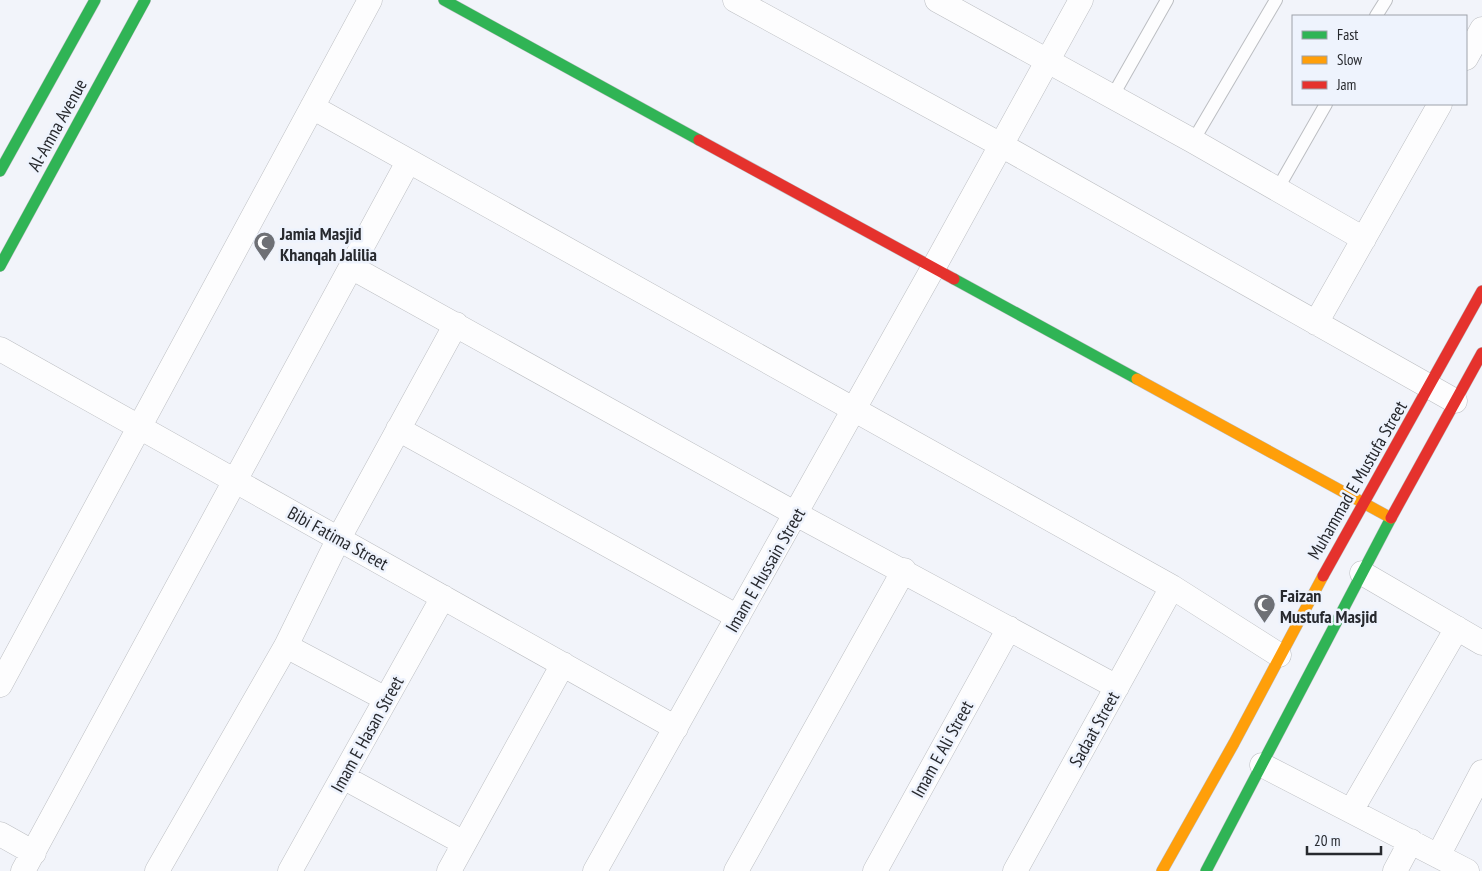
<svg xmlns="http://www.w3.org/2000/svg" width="1482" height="871" font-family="'PT Sans Narrow',sans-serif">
<rect width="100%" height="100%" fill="#f2f4fa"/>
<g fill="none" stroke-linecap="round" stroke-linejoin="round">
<defs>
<path id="lane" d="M1376 16 1386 0
M1112 97 1167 0
M1193 141 1276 0
M1278 188 1326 104"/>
<path id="street" d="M735 0 1001 145 1455 401
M937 0 1193 141 1364 239
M1466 58 1482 29
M312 107 1172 587 1279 655
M351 267 796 514 1117 687
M934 267 1081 0
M1316 323 1440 104
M0 349 676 728
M398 429 738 617
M1362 573 1482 643
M286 646 386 699
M0 685 370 0
M1262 765 1467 871
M343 777 464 843
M1351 811 1457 628
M0 834 34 853
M1438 856 1482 772
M23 871 408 162
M157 871 286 646 339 538 456 324
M290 871 443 597
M449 871 563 664
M595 871 933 268
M736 871 904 570
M875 871 1009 628
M1015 871 1172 587
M1395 871 1411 841"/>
<path id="fast" d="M444 0 699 140
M0 171 95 0
M0 266 145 0
M954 279 1137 379
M1206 871 1391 518"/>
<path id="slow" d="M1137 379 1391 518
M1162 871 1234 743 1323 576"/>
<path id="jam" d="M699 140 954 279
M1391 518 1482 353
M1323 576 1482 291"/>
</defs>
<!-- lane casing -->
<use href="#lane" stroke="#bcbec2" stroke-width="14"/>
<!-- street casing -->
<use href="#street" stroke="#bcbec2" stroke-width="25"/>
<!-- fast casing -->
<use href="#fast" stroke="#bcbec2" stroke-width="12"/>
<!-- slow casing -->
<use href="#slow" stroke="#bcbec2" stroke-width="12"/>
<!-- jam casing -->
<use href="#jam" stroke="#bcbec2" stroke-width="12"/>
<!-- lane -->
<use href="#lane" stroke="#fdfdfe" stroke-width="12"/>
<!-- street -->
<use href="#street" stroke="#fdfdfe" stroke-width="24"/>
<!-- fast -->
<use href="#fast" stroke="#30b455" stroke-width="11"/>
<!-- slow -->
<use href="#slow" stroke="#ff9f0a" stroke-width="11"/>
<!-- jam -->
<use href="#jam" stroke="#e5322d" stroke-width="11"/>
</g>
<!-- icons -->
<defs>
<symbol id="mosque-pin" viewBox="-11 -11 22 30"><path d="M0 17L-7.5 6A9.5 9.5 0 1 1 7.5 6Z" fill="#6e7075" stroke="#eef3fd"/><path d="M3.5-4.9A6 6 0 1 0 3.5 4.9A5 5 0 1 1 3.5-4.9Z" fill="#fff"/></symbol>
</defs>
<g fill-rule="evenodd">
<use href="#mosque-pin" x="252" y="230" width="25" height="34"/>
<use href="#mosque-pin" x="1252" y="592" width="25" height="34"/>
</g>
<g text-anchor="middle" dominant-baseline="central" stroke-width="5" stroke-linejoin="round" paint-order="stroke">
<!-- street labels -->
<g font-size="18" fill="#27292e" stroke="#eef3fd">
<text transform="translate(57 125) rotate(-61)">Al-Amna Avenue</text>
<text transform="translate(1357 480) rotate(-60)">Muhammad E Mustufa Street</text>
<text transform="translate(338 538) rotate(29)">Bibi Fatima Street</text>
<text transform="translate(765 570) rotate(-60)">Imam E Hussain Street</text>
<text transform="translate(1094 729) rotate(-61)">Sadaat Street</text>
<text transform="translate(367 734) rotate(-61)">Imam E Hasan Street</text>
<text transform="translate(942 749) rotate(-61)">Imam E Ali Street</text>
</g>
<!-- poi labels -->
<g font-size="18" font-weight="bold" fill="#27292e" stroke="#eef3fd" text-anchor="start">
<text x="280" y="233">Jamia Masjid<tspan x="280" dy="21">Khanqah Jalilia</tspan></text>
<text x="1280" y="595">Faizan<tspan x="1280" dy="21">Mustufa Masjid</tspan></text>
</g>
</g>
<!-- legend -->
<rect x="1292" y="15" width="175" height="90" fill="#eef3fd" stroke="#9ea2aa"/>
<rect x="1302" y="31" width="25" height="8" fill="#30b455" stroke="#9ea2aa"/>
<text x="1337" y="40" font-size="15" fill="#27292e">Fast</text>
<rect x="1302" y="56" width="25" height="8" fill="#ff9f0a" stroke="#9ea2aa"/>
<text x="1337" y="65" font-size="15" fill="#27292e">Slow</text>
<rect x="1302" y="81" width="25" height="8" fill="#e5322d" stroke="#9ea2aa"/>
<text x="1337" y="90" font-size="15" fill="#27292e">Jam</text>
<!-- scale -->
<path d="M1307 846v8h74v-8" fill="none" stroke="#27292e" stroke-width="2.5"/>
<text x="1314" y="846" font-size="15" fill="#27292e" stroke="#eef3fd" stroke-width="4" paint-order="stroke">20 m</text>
</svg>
